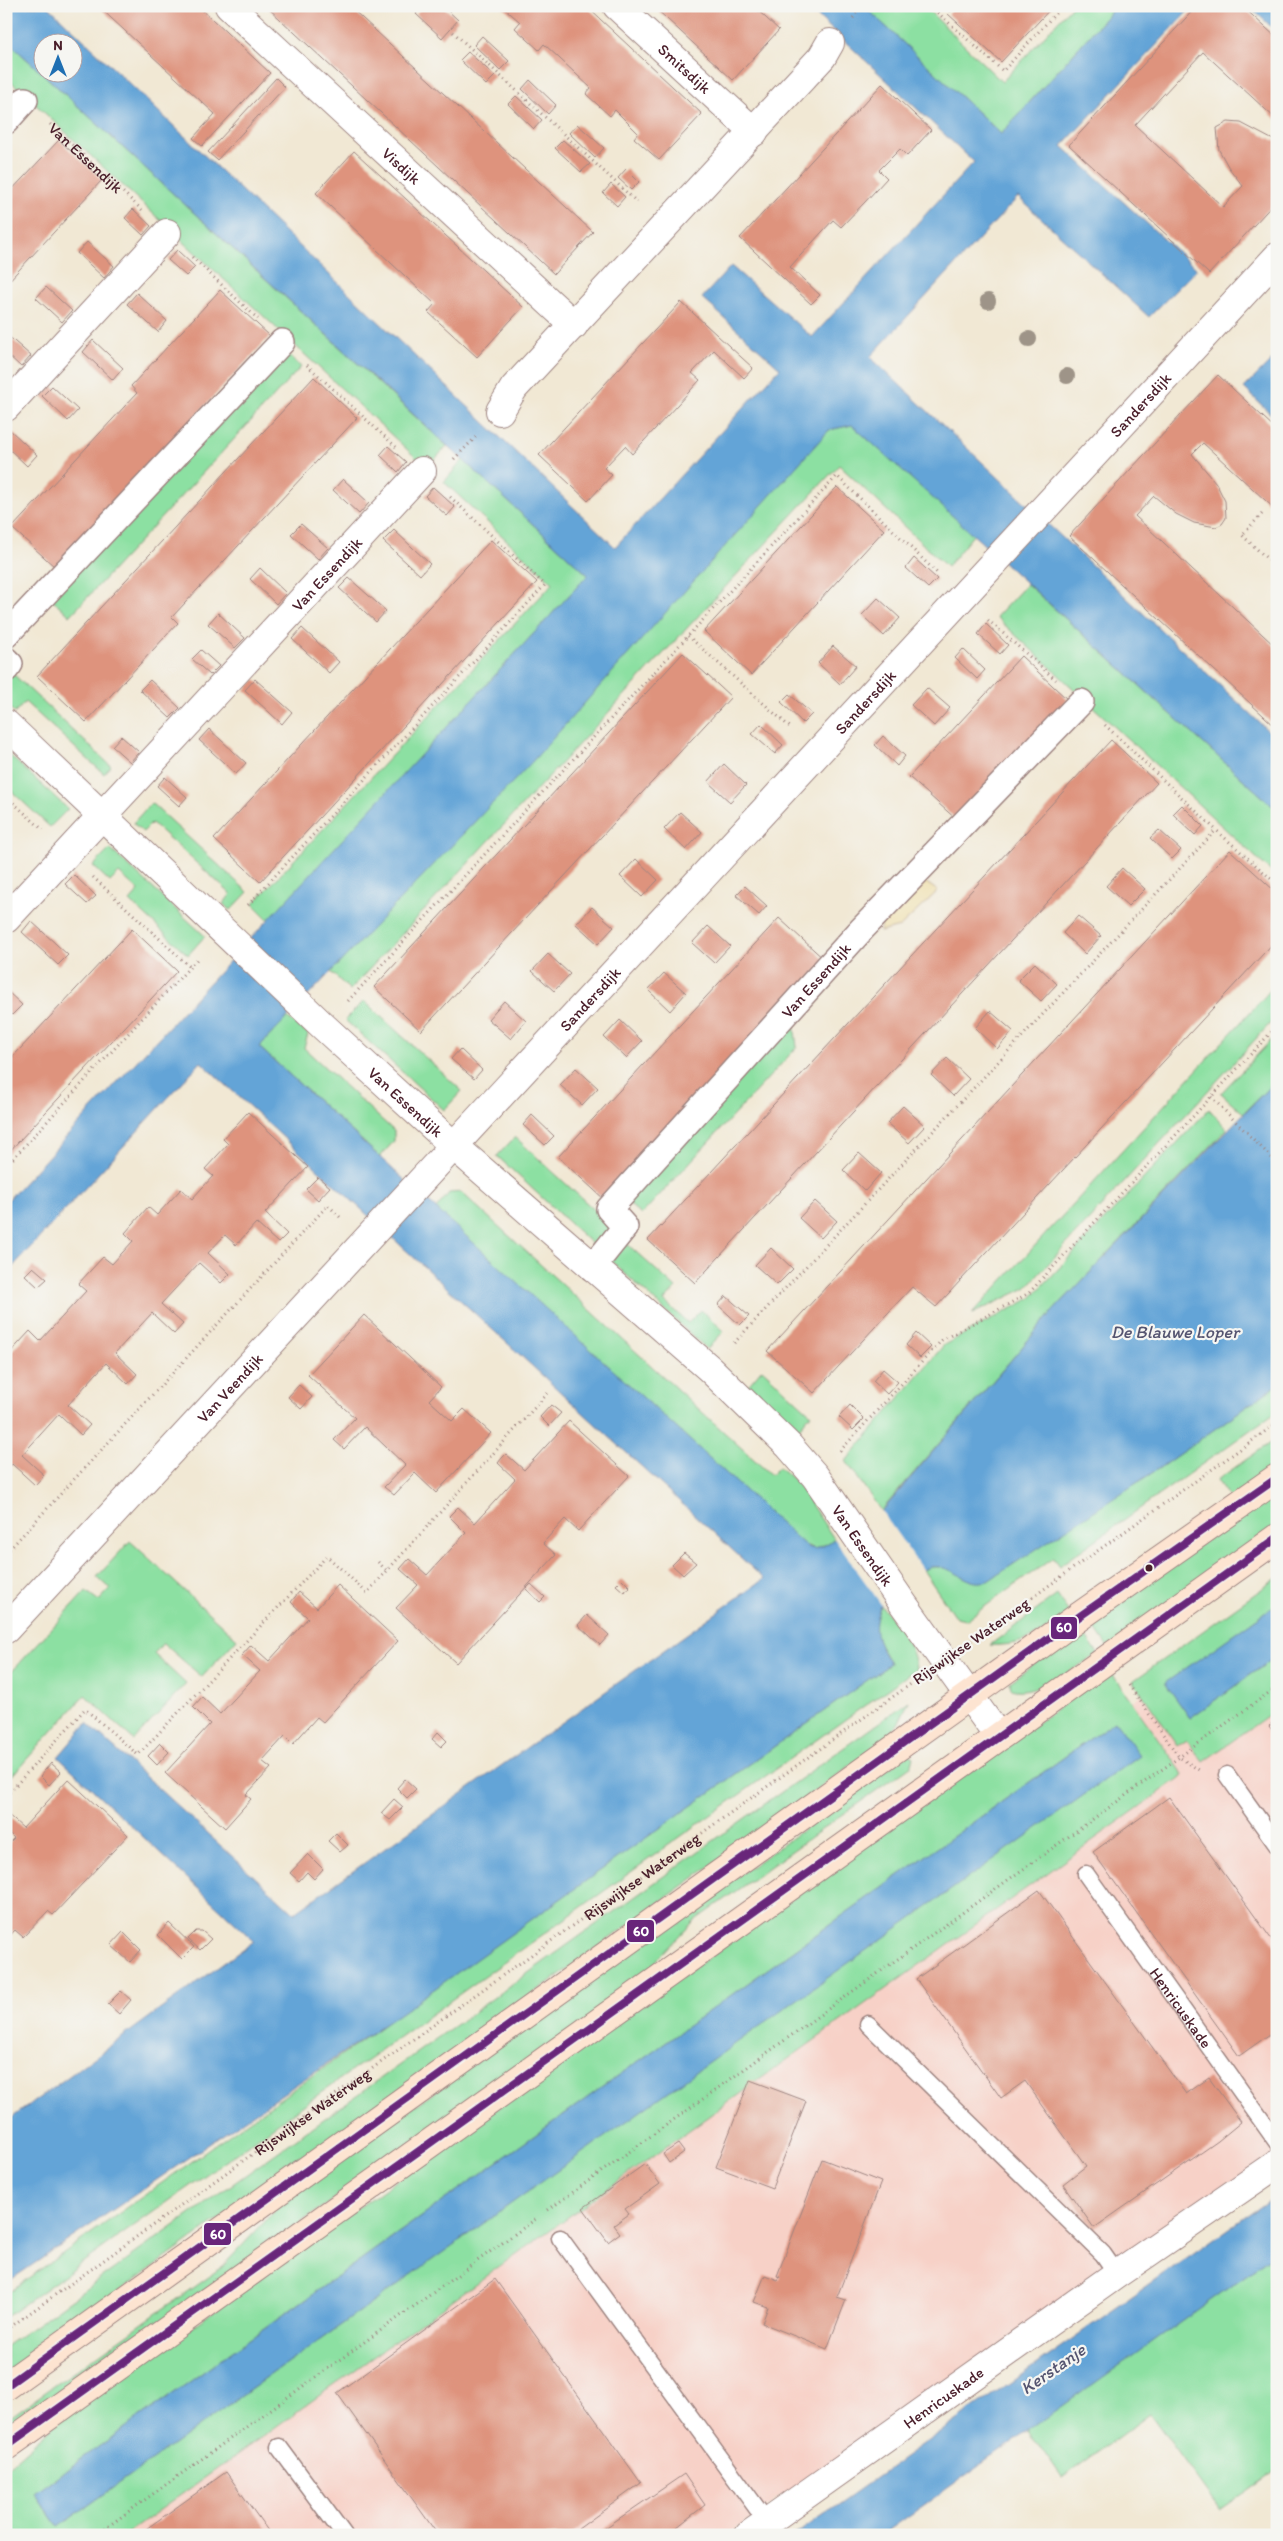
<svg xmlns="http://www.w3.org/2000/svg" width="1283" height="2541" font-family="Itim,sans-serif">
<rect width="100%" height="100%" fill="#f6f6f2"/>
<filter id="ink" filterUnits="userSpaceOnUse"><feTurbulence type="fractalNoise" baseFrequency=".02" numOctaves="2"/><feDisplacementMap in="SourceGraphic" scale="10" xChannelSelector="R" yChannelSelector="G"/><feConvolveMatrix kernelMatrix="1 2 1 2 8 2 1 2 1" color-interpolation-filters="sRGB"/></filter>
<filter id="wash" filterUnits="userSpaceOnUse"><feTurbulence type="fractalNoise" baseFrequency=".0096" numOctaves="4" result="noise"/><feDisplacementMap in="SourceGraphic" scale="20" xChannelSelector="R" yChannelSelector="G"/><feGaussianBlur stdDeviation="1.12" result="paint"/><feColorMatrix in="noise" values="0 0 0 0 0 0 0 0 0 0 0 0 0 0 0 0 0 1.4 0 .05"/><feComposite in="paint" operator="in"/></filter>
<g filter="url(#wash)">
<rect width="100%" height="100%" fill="#f1e8d4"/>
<!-- built -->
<path fill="#f7d1c7" d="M1277 1592V2155L726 2535H30Z"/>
<!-- green -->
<path fill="#8ce0a2" stroke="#6b8066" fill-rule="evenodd" d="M875 6H924L1002 82 1072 6H1116L1001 134 870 12Z
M6 40 447 446 427 468 6 77Z
M281 348 301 367 70 616 51 598Z
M852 425 974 534 947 567 839 465 350 990 331 972 829 430Z
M463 460 588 575 269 920 253 904 553 583 444 482Z
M1027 584 1277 810V877L996 617Z
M11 672 111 766 104 774 25 702 15 713 6 705V677Z
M6 752 68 809 50 827 6 786Z
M151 803 248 892 231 910 223 904 231 894 152 823 143 832 133 823Z
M110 849 205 936 188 955 130 901 139 891 119 873 110 882 93 866Z
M1277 983V1016L1026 1288 972 1314Z
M364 1001 462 1091 444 1110 345 1020Z
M793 1016 797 1047 641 1215 625 1200Z
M287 1017 308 1034 304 1048 394 1131V1141L380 1157 259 1047Z
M1277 1034V1079L1243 1113 1221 1093Z
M1209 1109 1227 1129 1053 1311 881 1511 846 1461 944 1345 1031 1298Z
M515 1137 613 1227 595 1247 497 1156Z
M461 1192 771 1475 779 1467 796 1482 835 1540 815 1549 800 1543 436 1209 449 1193Z
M625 1242 676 1288 664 1301 688 1323 701 1310 724 1331 707 1349 609 1259Z
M762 1369 811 1414 795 1433 746 1388Z
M1277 1385V1411L1059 1566 1053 1558 966 1620 956 1618 923 1570C939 1561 959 1573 972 1581L1158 1469Z
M1277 1438V1466L1230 1499 1217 1480Z
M1277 1490V1528L1108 1648 1091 1623Z
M130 1541 237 1639 202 1677 163 1643 154 1654 186 1684 134 1740 85 1695 7 1781 6 1759 12 1752 6 1746V1678L86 1591 99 1601 110 1589 97 1577Z
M1277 1578V1604L1166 1683 1190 1718 1277 1656V1709L1203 1762 1187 1740 1178 1746 1133 1681Z
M1057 1595 1070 1614C1043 1632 1025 1647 990 1645Z
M881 1605C896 1625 914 1643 916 1669L6 2317V2294L890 1664C878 1639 868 1634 881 1605Z
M1081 1630 1098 1654C1079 1665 1034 1697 1011 1689L1010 1682Z
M1110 1671 1184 1775 125 2535H6V2468L57 2423ZM1115 1721 1139 1755 58 2527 34 2493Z
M909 1701 898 1724 880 1744 6 2373V2346Z
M909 1754 914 1757 912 1765 694 1921 626 1993 6 2430V2420L222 2267 289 2196Z
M1277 2253V2470L1220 2510 1150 2414 1062 2478 1028 2430Z"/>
<!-- sand -->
<path fill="#eeda9e" stroke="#9c7c64" d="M918 877 938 891 900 927 880 932 883 913Z"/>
<!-- water -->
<path fill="#63a4d7" stroke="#566281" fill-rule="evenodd" d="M6 6H48L615 547 780 368 702 298 731 266 812 337 974 162 807 6H864L1001 134 1116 6H1193L1062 146 1197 269 1149 317 1018 197 870 357 1277 739V810L852 425 829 430 531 763 259 1047 807 1547 815 1549 823 1546 883 1510 1053 1311 1277 1079V1385L1158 1469 988 1581C983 1582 977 1583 972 1581 956 1575 941 1560 923 1570L881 1605C870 1631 877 1641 890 1664L402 2012 6 2283V2122L254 1941 58 1757 87 1723 294 1913 764 1579 201 1062 6 1274V1202L588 575 6 40ZM42 42H72V72H42Z
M1249 6H1277V32Z
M1277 355V420L1244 388Z
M1277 1604V1656L1190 1718 1165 1683Z
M1115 1721 1140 1755 58 2527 34 2493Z
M1277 2194V2253L882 2535H795Z"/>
<!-- pier -->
<path fill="#f1e8d4" d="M880 1509 924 1572 883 1607 833 1537Z"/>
<g id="blocks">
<!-- building -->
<path fill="#de937d" d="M98 6H198L270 73 202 146 193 138 215 114Z
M266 6H349L593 232 554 274Z
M422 6H443L458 20 442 38 416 14Z
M502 6H586L702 114 659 160 634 138 638 133 615 110 610 116 586 94 591 88 544 44 539 50 515 28 520 22Z
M653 6H753L779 30 733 80Z
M956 6H1053L1001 62 948 14Z
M1197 6H1242L1277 38V120L1203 52 1135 125 1223 207 1243 186 1229 168 1219 150 1217 128 1228 122 1241 123 1277 142V200L1209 274 1069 145Z
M482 36 509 61 500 70 474 45Z
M468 52 495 76 486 85 460 60Z
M276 78 285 87 217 160 208 152Z
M530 80 556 105 548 114 522 89Z
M882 84 931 130 907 156 900 149 879 170 887 178 865 202 841 227 833 220 790 267 820 295 811 304 740 238Z
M6 92 14 99 6 108Z
M516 96 542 120 534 129 508 104Z
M577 124 604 148 595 158 569 133Z
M59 140 102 180 6 284V196Z
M563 140 590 164 581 172 555 148Z
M354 151 523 307 477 357 428 312 435 304 316 193Z
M626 169 639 182 631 190 618 178Z
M611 184 625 197 617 206 603 193Z
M133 209 151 226 143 235 125 218Z
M87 242 114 266 104 278 77 253Z
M177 250 195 267 186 276 168 260Z
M46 287 72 311 62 322 36 298Z
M220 290 270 336 55 567 12 528 137 393 131 386Z
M137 293 167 321 158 332 127 304Z
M681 302 753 368 744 378 714 350 692 373 700 380 632 454 625 446 604 468 612 475 588 501 539 455Z
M6 334 31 356 21 367 6 353Z
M93 340 123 368 113 380 83 352Z
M1218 375 1277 430V511L1203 443 1192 454 1216 483 1225 501 1226 518 1222 524 1216 527 1194 523 1176 514 1154 496 1135 516 1277 648V728L1069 536Z
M314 377 357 418 172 617 178 623 86 722 37 676Z
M52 386 78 410 68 421 42 396Z
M10 430 37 455 27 466 6 446V435Z
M388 446 406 462 398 472 380 455Z
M343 479 369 503 359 514 333 490Z
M433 487 455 507 447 516 425 496Z
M837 487 884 530 751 675 704 631Z
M301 524 328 548 318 559 291 534Z
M394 530 430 564 420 575 383 541Z
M491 540 537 582 260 882 214 839Z
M914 558 937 579 928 588 906 568Z
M260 568 286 593 276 604 250 579Z
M349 578 386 611 376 622 339 588Z
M878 598 900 618 884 636 862 615Z
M218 613 245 638 235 648 208 624Z
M986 624 1008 645 1000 654 978 634Z
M302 628 339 662 329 673 292 639Z
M833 646 856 666 840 684 818 663Z
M963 649 985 670 977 679 955 658Z
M201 650 219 666 210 675 192 659Z
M683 653 731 697 421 1031 374 987Z
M1021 656 1068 700 957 820 909 777Z
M255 679 292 712 282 724 245 690Z
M150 680 180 708 170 718 140 690Z
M927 688 950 708 934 726 911 705Z
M789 694 812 714 803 723 781 702Z
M761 724 783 745 775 754 752 734Z
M209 729 246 763 236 774 199 740Z
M121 736 139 752 130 762 112 746Z
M883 736 905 756 897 766 875 745Z
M1111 740 1157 783 695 1283 648 1240Z
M724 764 746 785 730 802 708 782Z
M165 777 187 797 179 806 157 786Z
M1182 805 1203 826 1195 835 1173 814Z
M680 812 702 832 686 850 664 829Z
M1159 830 1181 850 1172 859 1150 838Z
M1230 850 1277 893V939L936 1307 912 1287 814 1393 767 1351Z
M636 859 658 880 642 897 620 876Z
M1122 868 1145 889 1128 906 1106 886Z
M74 875 96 896 87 904 65 884Z
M745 886 767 906 759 915 736 895Z
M592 907 614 927 598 944 576 924Z
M1078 916 1101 936 1085 954 1063 933Z
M779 918 826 961 605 1200 558 1157Z
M31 921 68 955 58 965 22 932Z
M708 926 730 946 714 963 692 943Z
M132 929 177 971 6 1155V1064Z
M548 954 570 974 554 991 532 971Z
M1035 963 1057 984 1041 1001 1018 980Z
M664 973 686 993 670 1011 648 990Z
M6 990 22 1005 12 1015 6 1010Z
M504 1001 526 1021 511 1039 488 1019Z
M990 1011 1013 1031 997 1049 975 1028Z
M620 1020 642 1041 626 1058 604 1037Z
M460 1049 482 1070 474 1079 451 1059Z
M947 1058 969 1079 953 1096 931 1075Z
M576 1068 598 1088 582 1105 560 1085Z
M903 1106 925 1126 909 1143 887 1123Z
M248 1112 308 1167 265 1213 287 1234 278 1243 256 1223 236 1245 225 1235 208 1253 230 1274 221 1283 199 1263 161 1304 183 1324 174 1334 152 1313 115 1353 137 1374 128 1384 106 1363 68 1405 90 1425 81 1435 59 1414 22 1455 44 1475 35 1485 12 1464 6 1471V1357L30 1331 40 1341 86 1291 78 1284 103 1257 112 1264 133 1241 125 1233 148 1207 157 1215 181 1189 192 1199 213 1176 205 1169 228 1144 223 1139Z
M532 1115 554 1136 545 1145 523 1125Z
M859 1153 881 1173 865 1191 843 1170Z
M318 1177 330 1187 318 1200 306 1189Z
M815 1201 837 1221 821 1238 799 1218Z
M771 1248 793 1269 777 1285 755 1265Z
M33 1267 47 1279 38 1287 25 1275Z
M726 1296 749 1316 740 1325 718 1305Z
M364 1315 441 1387 429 1400 452 1421 464 1409 491 1433 436 1493 415 1473 394 1495 384 1487 405 1465 365 1427 344 1449 334 1440 355 1418 308 1375Z
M916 1333 931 1347 920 1358 906 1345Z
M883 1369 898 1382 887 1394 873 1381Z
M299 1385 312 1397 301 1409 288 1397Z
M551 1405 561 1413 549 1426 540 1417Z
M850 1405 864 1419 853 1430 839 1417Z
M569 1421 629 1476 578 1531 565 1519 543 1543 556 1555 456 1663 396 1608 418 1585 400 1569 409 1559 427 1575 466 1533 449 1516 458 1507 475 1523 515 1479 498 1463 502 1458 506 1454 524 1470Z
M684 1553 696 1563 683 1575 672 1565Z
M622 1579 630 1587 624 1592 616 1585Z
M531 1584 545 1597 540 1602 526 1589Z
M338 1585 398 1641 323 1722 317 1717 293 1744 285 1736 262 1761 271 1768 246 1795 251 1799 225 1828 165 1773 210 1724 193 1707 202 1697 220 1714 260 1671 242 1655 251 1645 269 1661 308 1618 291 1602 299 1592 317 1608Z
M587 1615 609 1635 600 1645 578 1625Z
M1277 1720V1737L1269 1726Z
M438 1732 447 1741 441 1747 432 1739Z
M160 1743 169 1752 157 1765 148 1756Z
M51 1763 61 1772 49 1785 40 1776Z
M68 1779 128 1835 53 1915 48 1911 23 1937 15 1930 6 1940V1846L14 1838 6 1830V1813L23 1828Z
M405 1779 416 1789 407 1798 397 1788Z
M1169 1797 1277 1947V2029L1239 2056 1093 1852Z
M394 1799 403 1807 390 1820 381 1813Z
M336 1833 348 1845 340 1852 328 1841Z
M308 1854 323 1869 314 1879 307 1872 299 1881 290 1873Z
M1039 1890 1186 2094 1209 2078 1241 2122 1218 2141 1094 2228 1063 2184 1086 2166 1025 2081 1001 2098 916 1979Z
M169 1923 194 1947 182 1959 158 1935Z
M196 1931H202L211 1939 200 1950 188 1939Z
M123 1932 141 1950 130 1962 111 1945Z
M121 1991 131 2000 119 2014 108 2004Z
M750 2080 806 2101 772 2188 716 2167Z
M678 2144 684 2152 669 2163 663 2154Z
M822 2159 881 2182 837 2297 846 2300 827 2349 762 2323 768 2307 754 2302 765 2275 778 2280 780 2277 777 2276Z
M645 2164 660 2184 625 2209 629 2214 614 2225 620 2233 608 2242 583 2208Z
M495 2279 641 2483 570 2535H438L337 2393Z
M226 2472 271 2535H150L146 2529Z
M684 2474 705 2505 667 2535H595Z"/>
</g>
</g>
<g filter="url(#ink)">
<use href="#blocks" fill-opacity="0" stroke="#9e8480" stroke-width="1"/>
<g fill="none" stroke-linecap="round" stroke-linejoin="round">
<defs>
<g id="service">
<path d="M1227 1775 1277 1845"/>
<path id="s3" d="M1086 1874 1277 2142"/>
<path d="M868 2024 1103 2254 1117 2274"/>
<path d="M560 2238 767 2522"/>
<path d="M279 2447 344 2535"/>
</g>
<g id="pedestrian">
<path d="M6 121 25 100"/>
<path d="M6 635 282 342"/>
<path d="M6 660 10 664 6 669"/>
<path id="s4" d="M592 1268 625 1227 609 1209 862 929 1081 702"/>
</g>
<g id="minor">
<path id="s5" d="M229 6 574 325"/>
<path id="s6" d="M617 6 754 132"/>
<path d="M6 407 167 233"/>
<path d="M500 411 514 388 822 57 830 43"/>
<path id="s7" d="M6 724 324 1027 453 1145 710 1369 789 1446 815 1476 904 1605 998 1736"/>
<path id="s8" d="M6 919 422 471"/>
<path id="s9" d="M6 1629 1277 257"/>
<path id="s10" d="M749 2535 1117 2274 1277 2164"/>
</g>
<path id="secondary" d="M6 2386 1080 1616 1277 1478
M6 2446 1277 1538"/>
</defs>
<!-- service casing -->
<use href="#service" stroke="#9e8480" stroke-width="19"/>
<!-- pedestrian casing -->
<use href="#pedestrian" stroke="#9e8480" stroke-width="28"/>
<!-- minor casing -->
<use href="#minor" stroke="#9e8480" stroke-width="30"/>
<!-- secondary casing -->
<use href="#secondary" stroke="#9e8480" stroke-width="30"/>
<!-- path -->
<g stroke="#9e8480" stroke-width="3" stroke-dasharray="1 4" stroke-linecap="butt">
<path d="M930 6 1003 71 1062 6"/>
<path d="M853 18 863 6"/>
<path d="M453 32 638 203"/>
<path id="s1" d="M50 124 142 210"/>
<path d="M192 257 258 319"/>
<path d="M307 365 396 447"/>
<path d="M454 459 476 437"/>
<path d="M1262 514 1242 535 1277 568"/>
<path d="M988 620 1056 680"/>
<path d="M688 636 792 729"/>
<path d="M1105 725 1216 830 1277 884"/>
<path d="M6 796 43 830"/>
<path d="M93 877 190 967"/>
<path d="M248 905 545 585 448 495"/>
<path d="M348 1001 837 476 937 573"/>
<path d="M1211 1097 1277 1163"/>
<path d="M6 1166 199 957"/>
<path d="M734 1343 1216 830"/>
<path d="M840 1451 942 1340 1029 1293 1277 1026"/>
<path d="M6 1553 328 1205 341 1218"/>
<path d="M378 1562 388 1572"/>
<path d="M971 1641 1277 1423"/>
<path d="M1129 1685 1179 1757 1199 1770"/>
<path d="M6 1796 85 1709 138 1755 327 1556 367 1593 548 1393"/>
<path d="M548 2210 1277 1687"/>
<path id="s2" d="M6 2330 915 1681"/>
<path d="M96 2535 537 2218"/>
</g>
<!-- service -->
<use href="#service" stroke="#fff" stroke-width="16"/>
<!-- pedestrian -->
<use href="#pedestrian" stroke="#fff" stroke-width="25"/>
<!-- minor -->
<use href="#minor" stroke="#fff" stroke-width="28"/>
<!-- secondary -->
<use href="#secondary" stroke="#fde4d1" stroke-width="28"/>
<defs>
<path id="bus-1" d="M6 2386 1080 1616 1277 1478
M6 2446 1277 1538"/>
</defs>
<!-- bus-1 casing -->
<use href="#bus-1" stroke="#f6f6f2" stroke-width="11"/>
<!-- bus-1 -->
<use href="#bus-1" stroke="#68257a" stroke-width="8"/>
</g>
<!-- trees -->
<g fill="#9e9488">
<circle cx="988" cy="301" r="8"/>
<circle cx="1029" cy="339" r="8"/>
<circle cx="1067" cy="376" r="8"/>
</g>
</g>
<!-- markers -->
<circle fill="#4a1f2b" stroke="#f6f6f2" stroke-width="2" cx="1149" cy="1568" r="4.5"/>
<g text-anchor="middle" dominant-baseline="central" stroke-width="4.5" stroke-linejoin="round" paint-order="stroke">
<!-- street labels -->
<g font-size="16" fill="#4a1f2b" stroke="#f6f6f2">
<text stroke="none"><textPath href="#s6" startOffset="92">Smitsdijk</textPath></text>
<text stroke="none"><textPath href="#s1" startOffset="49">Van Essendijk</textPath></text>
<text stroke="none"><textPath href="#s5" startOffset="235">Visdijk</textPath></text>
<text stroke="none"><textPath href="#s9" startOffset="1669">Sandersdijk</textPath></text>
<text stroke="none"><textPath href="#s8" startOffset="471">Van Essendijk</textPath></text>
<text stroke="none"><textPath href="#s9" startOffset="1264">Sandersdijk</textPath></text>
<text stroke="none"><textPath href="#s4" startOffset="385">Van Essendijk</textPath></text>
<text stroke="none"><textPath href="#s9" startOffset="859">Sandersdijk</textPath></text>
<text stroke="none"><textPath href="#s7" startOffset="550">Van Essendijk</textPath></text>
<text stroke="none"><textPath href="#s9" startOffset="329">Van Veendijk</textPath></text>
<text stroke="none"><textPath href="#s7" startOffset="1189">Van Essendijk</textPath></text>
<text transform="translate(971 1641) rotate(-35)">Rijswijkse Waterweg</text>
<text stroke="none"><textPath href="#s2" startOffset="781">Rijswijkse Waterweg</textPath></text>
<text stroke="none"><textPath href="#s3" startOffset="164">Henricuskade</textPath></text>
<text stroke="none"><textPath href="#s2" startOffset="376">Rijswijkse Waterweg</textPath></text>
<text stroke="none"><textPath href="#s10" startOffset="238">Henricuskade</textPath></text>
</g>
<!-- water labels -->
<g font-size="18" font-style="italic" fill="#545470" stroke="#f6f6f2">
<text x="1175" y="1332">De Blauwe Loper</text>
<text transform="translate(1053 2369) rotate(-35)">Kerstanje</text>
</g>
</g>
<g stroke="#f6f6f2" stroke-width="2">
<rect x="1050" y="1616" width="28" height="24" rx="5" fill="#68257a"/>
<rect x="626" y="1919" width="29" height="24" rx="5" fill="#68257a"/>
<rect x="203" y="2222" width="29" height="24" rx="5" fill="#68257a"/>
</g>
<g font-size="14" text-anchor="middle" font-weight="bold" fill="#fff">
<text x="1064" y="1632">60</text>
<text x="641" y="1936">60</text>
<text x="218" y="2239">60</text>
</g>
<!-- margin -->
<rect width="1283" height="2541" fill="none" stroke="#f6f6f2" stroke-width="25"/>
<!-- north arrow -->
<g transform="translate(58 58)"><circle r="24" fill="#f6f6f2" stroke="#b1a0a2"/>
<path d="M0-4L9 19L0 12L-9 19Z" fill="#1f6fb2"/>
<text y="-8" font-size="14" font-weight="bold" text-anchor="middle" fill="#4a1f2b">N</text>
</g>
</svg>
